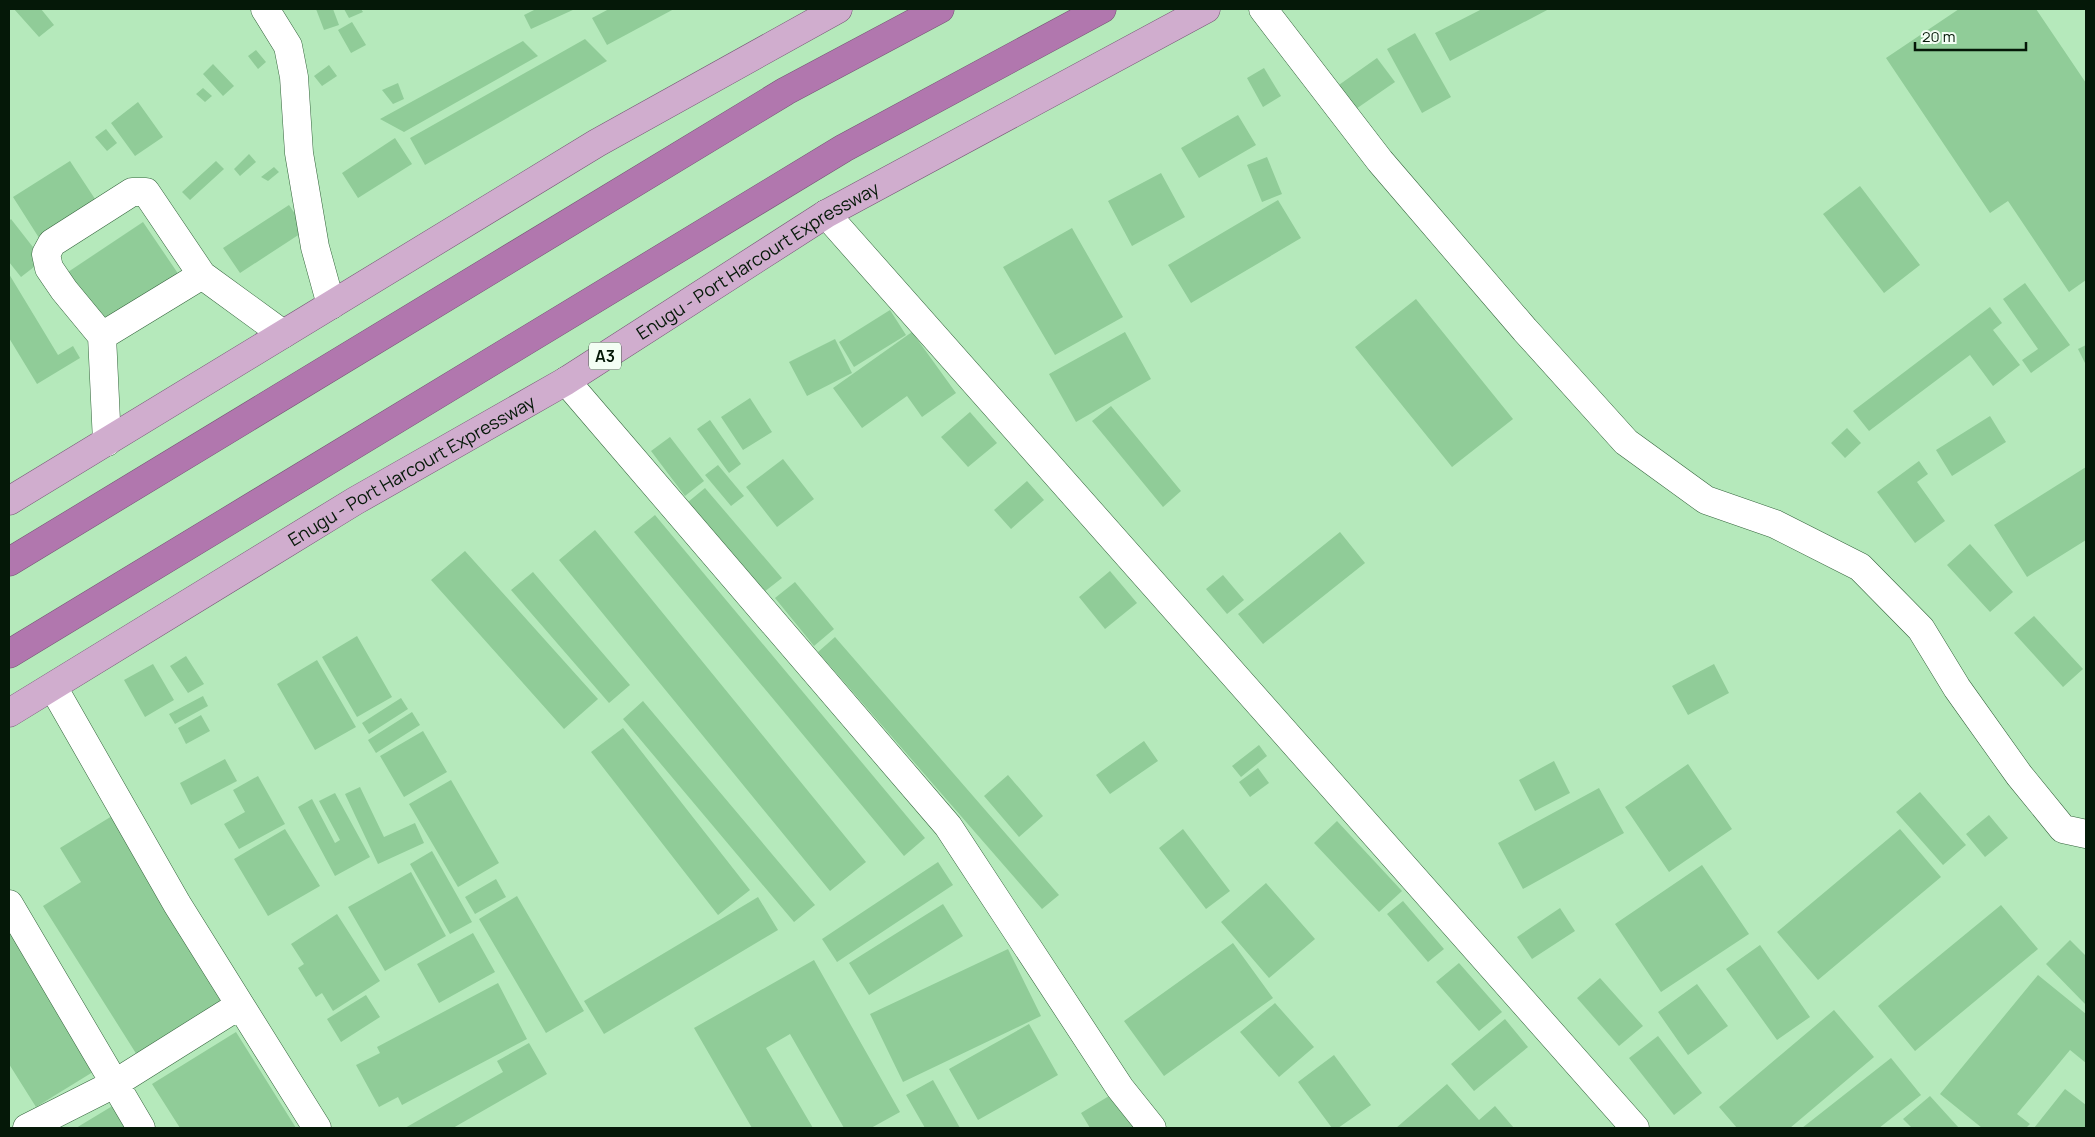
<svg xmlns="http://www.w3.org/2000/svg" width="2095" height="1137" font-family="Manrope,sans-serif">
<rect width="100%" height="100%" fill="#b5e9bb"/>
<!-- building -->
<path fill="#90cc98" d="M14 9H41L54 25 39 37Z
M316 9H333L339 25 324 30Z
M344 9H361L363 12 349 18Z
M536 9H575L531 29 524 15Z
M609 9H674L607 45 592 18Z
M1482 9H1549L1450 61 1435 33Z
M1959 9H2036L2086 83V280L2069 292 2008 201 1990 213 1886 58Z
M352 22 366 45 351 53 338 30Z
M1415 33 1451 97 1422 113 1387 49Z
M585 39 607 61 425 165 410 138Z
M523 41 538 56 404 132 380 119Z
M256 50 266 62 258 69 248 56Z
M1377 58 1395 82 1353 111 1336 87Z
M213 64 234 86 223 96 203 74Z
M329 65 337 76 322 86 314 76Z
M1264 68 1281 96 1263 107 1247 78Z
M398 83 404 99 393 104 382 90Z
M203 88 212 96 205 102 196 94Z
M138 102 163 137 135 156 111 123Z
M1238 115 1256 145 1199 178 1181 148Z
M106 129 117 143 107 151 95 137Z
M395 138 412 164 358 198 342 173Z
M249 154 256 162 240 176 234 169Z
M1267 157 1282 194 1262 202 1247 165Z
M70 161 99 205 41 241 13 197Z
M216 161 224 169 190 200 182 192Z
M274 167 279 172 268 181 261 177Z
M1161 173 1185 217 1132 246 1108 201Z
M1860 186 1920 265 1884 293 1823 214Z
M1278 200 1301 238 1191 303 1168 265Z
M289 205 306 230 240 273 223 248Z
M11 219 43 260 21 277 9 262V221Z
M143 222 179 275 104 325 68 272Z
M1072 228 1123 317 1055 355 1003 267Z
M9 274 58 355 73 346 80 358 37 384 9 338Z
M2025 283 2070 345 2031 373 2022 360 2038 349 2003 299Z
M1416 299 1513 419 1452 467 1355 347Z
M1990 307 2002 323 1993 330 2020 365 1993 386 1970 355 1869 431 1853 411Z
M890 310 906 335 854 367 839 342Z
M912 332 956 393 922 417 907 396 862 428 833 388Z
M1125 332 1151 379 1076 422 1049 374Z
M835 339 852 373 807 396 789 362Z
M2086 345V365L2078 349Z
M750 398 772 432 743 450 721 417Z
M1111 406 1181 491 1163 507 1092 421Z
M970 412 997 443 968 467 941 437Z
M1990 416 2006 442 1952 476 1936 450Z
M710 420 741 464 729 473 697 429Z
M1847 428 1861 443 1845 458 1831 443Z
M670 437 704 481 685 496 651 451Z
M783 459 814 499 777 527 746 487Z
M1919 461 1928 474 1917 482 1945 521 1915 543 1877 492Z
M718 465 744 496 731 506 705 475Z
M2086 467V540L2027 577 1994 525Z
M1027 481 1044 500 1011 529 994 510Z
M705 488 782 578 764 592 688 502Z
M655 515 925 838 904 856 634 532Z
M595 530 866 862 830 891 559 560Z
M1340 532 1365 563 1263 644 1238 614Z
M1970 544 2013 592 1990 612 1947 565Z
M465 551 598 699 564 729 431 580Z
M1110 571 1137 603 1105 629 1079 597Z
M533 572 630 685 609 703 511 590Z
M1223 575 1244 600 1227 614 1206 589Z
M795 582 834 629 814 646 775 598Z
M2034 616 2083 669 2063 687 2014 633Z
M357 636 392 697 357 717 322 657Z
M835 637 1059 895 1042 909 818 652Z
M186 656 204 684 188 693 170 666Z
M317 660 356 727 315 750 277 684Z
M153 664 174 700 145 717 124 680Z
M1714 664 1729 693 1688 715 1672 686Z
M203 696 208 706 175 724 169 714Z
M401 698 408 709 369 734 362 723Z
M643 701 815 905 794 922 623 719Z
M412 712 420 725 376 753 368 740Z
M201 715 210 731 186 744 178 728Z
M623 728 750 890 718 915 591 752Z
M423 731 447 772 404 797 380 756Z
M1144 741 1158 761 1110 794 1096 775Z
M1259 745 1267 756 1241 777 1232 766Z
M225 759 237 781 191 805 180 783Z
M1554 761 1570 793 1535 811 1519 780Z
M1688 764 1732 829 1669 872 1625 807Z
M1258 768 1269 783 1250 797 1239 782Z
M1008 775 1043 816 1019 837 984 796Z
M258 776 285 824 239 849 224 824 245 812 233 790Z
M451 780 499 863 458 887 409 804Z
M360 787 384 837 415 823 424 843 378 864 345 794Z
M1599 788 1624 833 1523 889 1498 843Z
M1920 792 1966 845 1943 865 1896 812Z
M335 793 370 857 335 876 298 807 312 799 335 843 340 840 319 801Z
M1989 815 2008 838 1985 857 1966 834Z
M112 816 228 998 137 1055 43 906 81 882 60 848Z
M1337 821 1402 891 1379 912 1314 843Z
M285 829 320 886 268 916 234 859Z
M1183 829 1230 891 1206 909 1159 848Z
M1900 829 1941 877 1818 980 1777 932Z
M432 851 472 922 450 934 410 864Z
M938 862 953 885 837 962 822 939Z
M1702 865 1749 934 1661 992 1615 924Z
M411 872 446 936 385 971 348 907Z
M496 879 506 897 475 914 465 897Z
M1266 883 1315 939 1269 978 1221 922Z
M517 896 584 1011 546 1033 479 919Z
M758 897 778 930 604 1034 584 1001Z
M1403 901 1444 949 1428 962 1387 914Z
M943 904 963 936 869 995 849 963Z
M2001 905 2038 949 1915 1051 1878 1006Z
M1560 908 1575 931 1532 959 1517 937Z
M337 914 380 981 333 1011 322 993 316 997 298 968 304 964 291 944Z
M9 920 101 1067 36 1107 9 1064Z
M473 933 495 972 439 1003 417 964Z
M2070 940 2086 956V1005L2046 964Z
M1233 943 1273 998 1164 1076 1124 1021Z
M1760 945 1810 1017 1777 1040 1726 969Z
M1008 949 1041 1016 903 1082 870 1014Z
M814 960 900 1112 871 1128H844L790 1034 766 1048 813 1128H752L694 1028Z
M1459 963 1502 1012 1479 1031 1436 982Z
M2038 975 2086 1014V1063L2070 1050 2017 1114 2030 1124 2026 1128H1982L1940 1094Z
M1600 978 1643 1026 1619 1046 1577 998Z
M498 983 527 1039 402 1105 398 1097 379 1107 356 1065 380 1053 377 1047Z
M1697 984 1728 1026 1688 1055 1658 1012Z
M366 995 380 1017 341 1042 327 1019Z
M1275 1003 1314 1047 1279 1077 1240 1032Z
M1834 1010 1874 1057 1790 1128H1737L1719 1107Z
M1505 1019 1528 1047 1474 1091 1451 1064Z
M1029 1024 1058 1075 978 1120 949 1069Z
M236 1032 296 1128H180L152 1084Z
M1658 1036 1702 1093 1674 1115 1629 1058Z
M529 1043 547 1074 453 1128H405L503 1072 497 1061Z
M1334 1055 1371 1105 1338 1128H1332L1298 1082Z
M1891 1058 1921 1095 1879 1128H1802Z
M933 1080 960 1128H925L906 1095Z
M1447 1084 1479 1120 1495 1106 1514 1128H1396Z
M2065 1089 2086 1105V1128H2034Z
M1114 1093 1136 1128H1090L1081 1113Z
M1930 1096 1959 1128H1912L1903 1119Z
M119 1102 136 1128H76Z"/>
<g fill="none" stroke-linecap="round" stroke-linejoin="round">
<defs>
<path id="minor" d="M265 9 288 46 294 77 299 153 315 247 331 305
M1263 9 1380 161 1525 330 1626 442 1706 500 1775 524 1860 567 1921 629 1957 688 2019 775 2063 829 2086 834
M826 214 1635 1128
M102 336 202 275
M566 381 948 826 1120 1088 1152 1128
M107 442 102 336 64 290 49 268 46 254 52 243 132 192H146L202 275 283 334
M53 687 177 904 317 1128
M9 904 141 1128
M27 1128 114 1084 240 1005"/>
<g id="major">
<path d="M9 501 597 143 838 9"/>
<path id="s1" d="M9 713 355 501 566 381 826 214 1206 9"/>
</g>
<path id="highway" d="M9 562 786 91 940 9
M9 654 844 148 1102 9"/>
</defs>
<!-- minor casing -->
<use href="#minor" stroke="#34643c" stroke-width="29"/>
<!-- major casing -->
<use href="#major" stroke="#755674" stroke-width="29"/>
<!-- highway casing -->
<use href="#highway" stroke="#755674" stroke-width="29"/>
<!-- minor -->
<use href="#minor" stroke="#fff" stroke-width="28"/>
<!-- major -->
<use href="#major" stroke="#d0adce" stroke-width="28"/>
<!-- highway -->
<use href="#highway" stroke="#b177ae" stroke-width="28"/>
</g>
<g text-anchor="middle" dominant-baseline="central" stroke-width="4.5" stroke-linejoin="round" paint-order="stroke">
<!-- shield labels -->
<rect fill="#f3fef4" stroke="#4c5d4f" stroke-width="1" x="589" y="342.5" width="32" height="27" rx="4"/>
<g font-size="16" font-weight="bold" fill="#051808">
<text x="605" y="356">A3</text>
</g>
<!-- street labels -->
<g font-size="18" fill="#051808" stroke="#f3fef4">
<text stroke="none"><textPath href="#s1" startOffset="875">Enugu - Port Harcourt Expressway</textPath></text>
<text stroke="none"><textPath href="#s1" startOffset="470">Enugu - Port Harcourt Expressway</textPath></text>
</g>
</g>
<!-- border -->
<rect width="2095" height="1137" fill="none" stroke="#051808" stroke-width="20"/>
<!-- scale -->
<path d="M1915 42v8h111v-8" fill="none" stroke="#051808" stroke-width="2.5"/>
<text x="1922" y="42" font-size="15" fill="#051808" stroke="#f3fef4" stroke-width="4" paint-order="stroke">20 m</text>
</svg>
